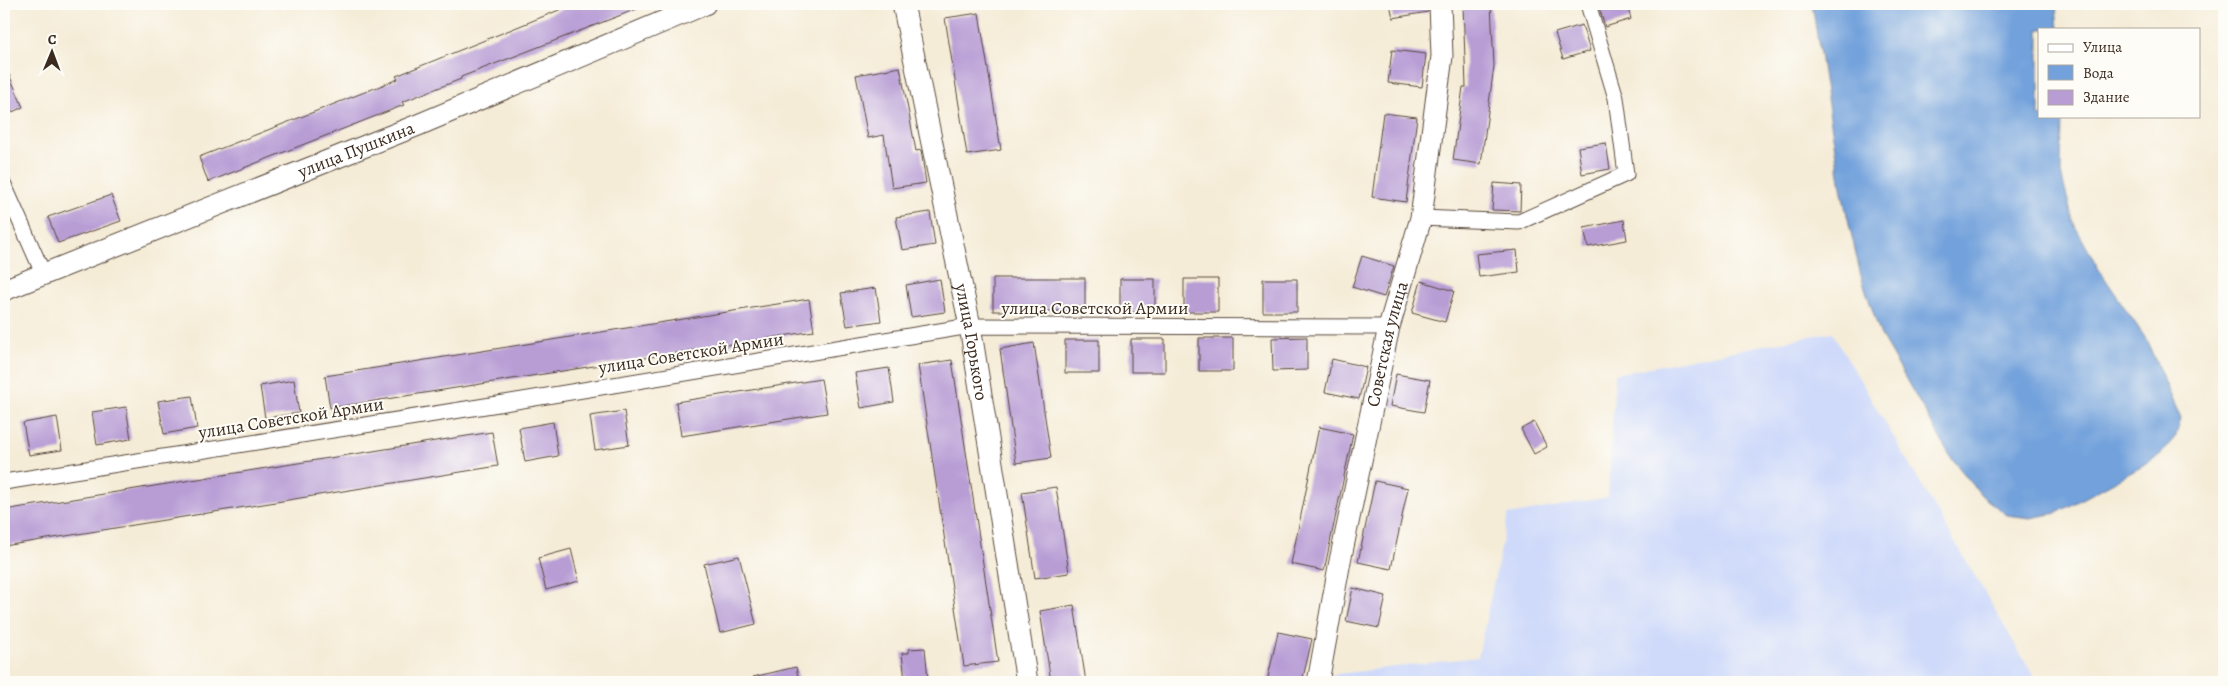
<svg xmlns="http://www.w3.org/2000/svg" width="2228" height="686" font-family="Alegreya,serif">
<rect width="100%" height="100%" fill="#fdfcf7"/>
<filter id="ink" filterUnits="userSpaceOnUse"><feTurbulence type="fractalNoise" baseFrequency=".02" numOctaves="2"/><feDisplacementMap in="SourceGraphic" scale="10" xChannelSelector="R" yChannelSelector="G"/><feConvolveMatrix kernelMatrix="1 2 1 2 8 2 1 2 1" color-interpolation-filters="sRGB"/></filter>
<filter id="wash" filterUnits="userSpaceOnUse"><feTurbulence type="fractalNoise" baseFrequency=".0096" numOctaves="4" result="noise"/><feDisplacementMap in="SourceGraphic" scale="20" xChannelSelector="R" yChannelSelector="G"/><feGaussianBlur stdDeviation="1.12" result="paint"/><feColorMatrix in="noise" values="0 0 0 0 0 0 0 0 0 0 0 0 0 0 0 0 0 1.4 0 .05"/><feComposite in="paint" operator="in"/></filter>
<g filter="url(#wash)">
<rect width="100%" height="100%" fill="#f5ecd7"/>
<!-- built -->
<path fill="#cfdafa" d="M1832 332 2037 682H1330L1329 675 1478 657 1508 515 1608 497 1615 374Z"/>
<!-- water -->
<path fill="#72a1db" stroke="#56667c" d="M1812 4H2056L2058 29H2039V116H2062L2061 174 2074 224 2100 271 2146 339 2181 419 2176 436 2161 454 2143 466 2057 513 2030 518 2007 515 1982 496 1952 459 1881 336 1861 276 1842 193Z"/>
<g id="blocks">
<!-- building -->
<path fill="#b89dd5" d="M574 4 647 5 461 77V79L402 102 404 105 208 182 199 157 398 79 396 76Z
M1390 4H1428V12L1393 18Z
M1463 4H1491L1494 66 1481 164 1453 160 1463 87H1466Z
M1598 4H1627L1631 19 1605 27Z
M979 13 1001 150 967 155 945 18Z
M1582 25 1590 51 1563 59 1555 33Z
M1392 50 1426 54 1422 87 1388 83Z
M4 63 23 107 4 116Z
M900 67 916 151 921 150 926 183 892 188 884 135 868 138 856 75Z
M1383 113 1417 117 1406 202 1372 197Z
M1606 143 1610 169 1582 174 1578 147Z
M1494 183 1521 185 1520 211 1492 210Z
M111 195 121 221 58 243 48 217Z
M930 212 935 245 902 250 896 217Z
M1624 220 1627 240 1588 247 1584 228Z
M1517 250 1519 272 1479 277 1476 254Z
M1362 256 1394 266 1384 297 1352 287Z
M993 278H1085V311H993Z
M940 279 945 312 911 317 906 285Z
M1120 279H1155V312H1120Z
M1184 279H1218V312H1184Z
M1263 279H1297V312H1263Z
M1421 281 1454 291 1445 322 1412 313Z
M876 288 881 321 847 326 841 293Z
M809 299 814 331 330 408 325 376Z
M1307 337V370L1273 371 1272 338Z
M1199 338H1233V371H1199Z
M1131 339H1165V372H1131Z
M1065 340H1099V373H1065Z
M1034 343 1051 458 1016 463 1000 349Z
M1332 359 1366 367 1359 399 1325 392Z
M952 360 998 662 964 666 918 365Z
M889 368 894 402 861 408 855 373Z
M1396 374 1430 380 1424 412 1390 406Z
M821 379 827 413 681 436 676 402Z
M294 380 299 413 265 418 260 386Z
M192 396 197 428 164 434 158 401Z
M126 407 131 439 97 445 92 412Z
M624 411 629 445 595 450 590 416Z
M57 417 62 450 29 455 23 423Z
M553 422 558 456 525 462 519 428Z
M1534 422 1547 447 1534 454 1521 429Z
M1319 427 1353 434 1324 571 1291 564Z
M492 432 498 466 4 546V510Z
M1375 481 1408 488 1391 569 1358 562Z
M1056 487 1069 573 1035 578 1022 492Z
M571 549 579 581 546 590 538 558Z
M739 556 756 624 720 633 704 564Z
M1353 588 1386 596 1379 628 1346 621Z
M1074 605 1086 682H1051L1040 611Z
M1278 632 1312 639 1302 682H1267Z
M925 648 928 679 905 681 902 653H909V649Z
M796 667 799 682H754L753 677Z"/>
</g>
</g>
<g filter="url(#ink)">
<use href="#blocks" fill-opacity="0" stroke="#57473a" stroke-width="1"/>
<g fill="none" stroke-linecap="round" stroke-linejoin="round">
<defs>
<path id="street" d="M4 185 43 273
M1421 218 1519 222 1626 174 1616 98 1588 4
M4 482 498 404 970 326 1389 327"/>
<g id="secondary">
<path id="s1" d="M903 4 970 326 1027 682"/>
<path id="s2" d="M4 290 418 125 705 4"/>
<path id="s3" d="M1318 682 1340 561 1389 327 1421 218 1442 56 1440 4"/>
</g>
</defs>
<!-- street casing -->
<use href="#street" stroke="#57473a" stroke-width="17"/>
<!-- secondary casing -->
<use href="#secondary" stroke="#57473a" stroke-width="23"/>
<!-- street -->
<use href="#street" stroke="#fff" stroke-width="15"/>
<!-- secondary -->
<use href="#secondary" stroke="#fff" stroke-width="21"/>
</g>
</g>
<g text-anchor="middle" dominant-baseline="central" stroke-width="4" stroke-linejoin="round" paint-order="stroke">
<!-- street labels -->
<g font-size="18" fill="#3b2a1e" stroke="#fdfcf7">
<text stroke="none"><textPath href="#s2" startOffset="379">улица Пушкина</textPath></text>
<text x="1095" y="308">улица Советской Армии</text>
<text stroke="none"><textPath href="#s1" startOffset="345">улица Горького</textPath></text>
<text stroke="none"><textPath href="#s3" startOffset="345">Советская улица</textPath></text>
<text transform="translate(691 353) rotate(-9)">улица Советской Армии</text>
<text transform="translate(291 418) rotate(-9)">улица Советской Армии</text>
</g>
</g>
<!-- margin -->
<rect width="2228" height="686" fill="none" stroke="#fdfcf7" stroke-width="20"/>
<!-- legend -->
<rect x="2038" y="28" width="162" height="90" fill="#fdfcf7" stroke="#afa8a0"/>
<rect x="2048" y="44" width="25" height="8" fill="#ffffff" stroke="#afa8a0"/>
<text x="2083" y="52" font-size="15" fill="#3b2a1e">Улица</text>
<rect x="2048" y="65" width="25" height="15" fill="#72a1db" stroke="#afa8a0"/>
<text x="2083" y="78" font-size="15" fill="#3b2a1e">Вода</text>
<rect x="2048" y="90" width="25" height="15" fill="#b89dd5" stroke="#afa8a0"/>
<text x="2083" y="102" font-size="15" fill="#3b2a1e">Здание</text>
<!-- north arrow -->
<g transform="translate(52 52) rotate(1)" stroke="#fdfcf7" stroke-width="4" paint-order="stroke">
<path d="M0-4L9 19L0 12L-9 19Z" fill="#3b2a1e"/>
<text y="-8" font-size="14" font-weight="bold" text-anchor="middle" fill="#3b2a1e">С</text>
</g>
</svg>
